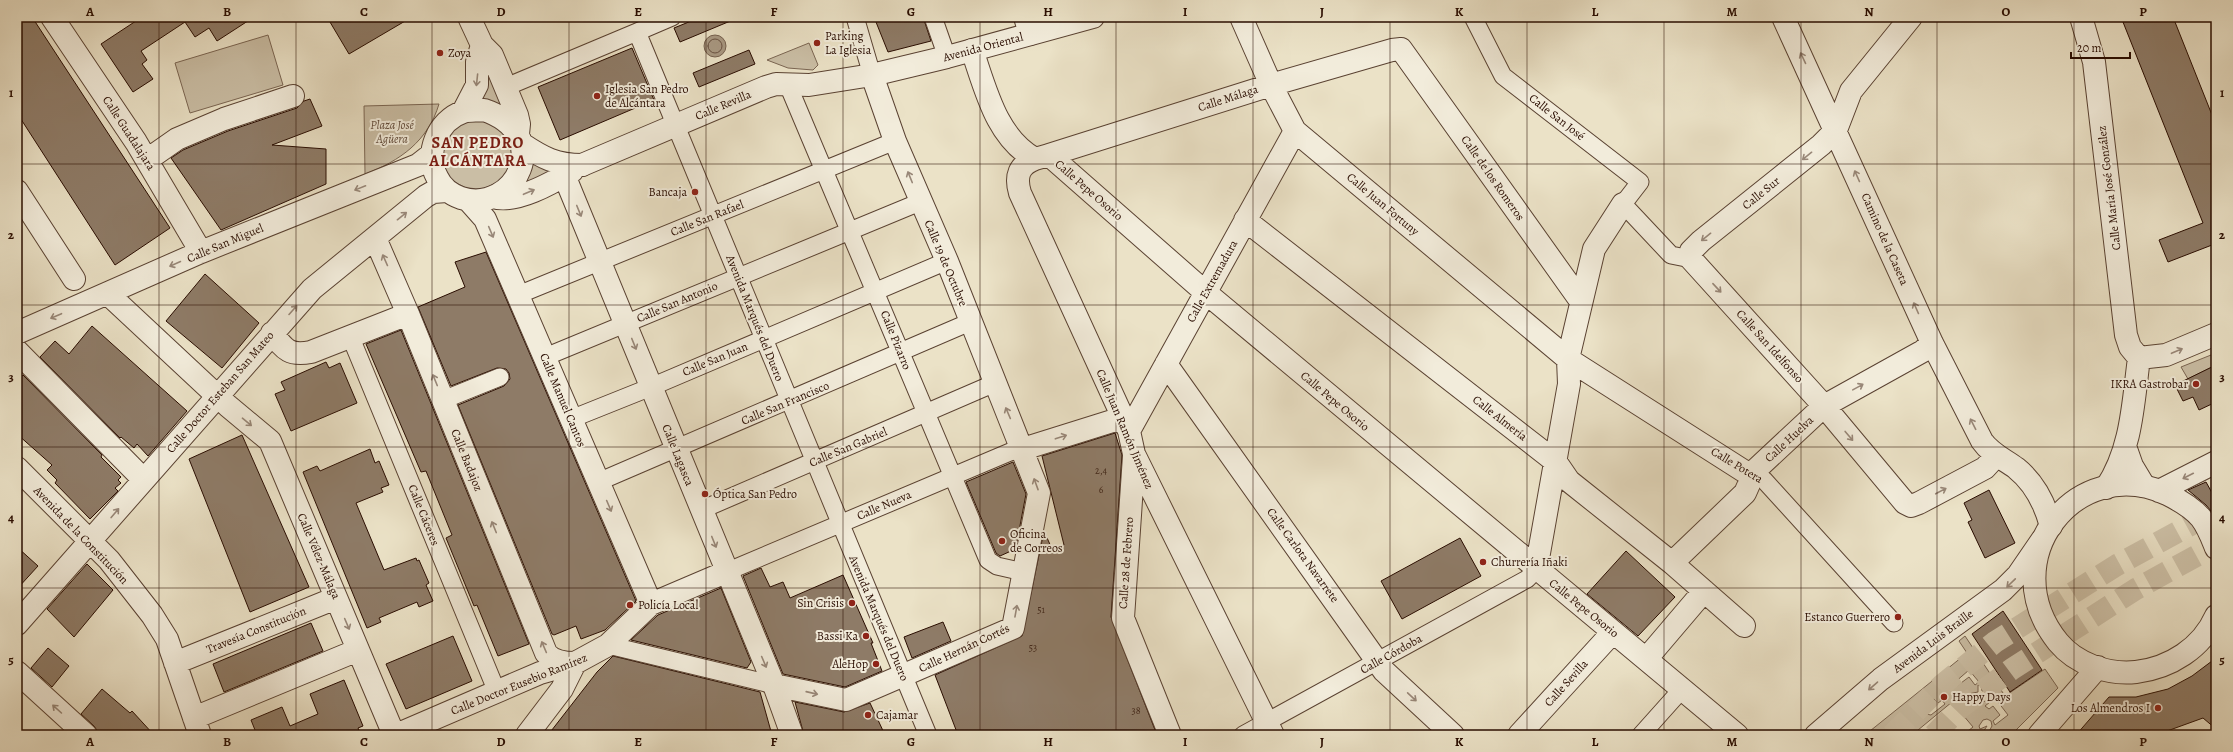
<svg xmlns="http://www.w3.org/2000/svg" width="2233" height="752" font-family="Alegreya,serif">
<rect width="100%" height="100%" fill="#ebe2c7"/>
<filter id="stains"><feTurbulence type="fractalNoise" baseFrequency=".005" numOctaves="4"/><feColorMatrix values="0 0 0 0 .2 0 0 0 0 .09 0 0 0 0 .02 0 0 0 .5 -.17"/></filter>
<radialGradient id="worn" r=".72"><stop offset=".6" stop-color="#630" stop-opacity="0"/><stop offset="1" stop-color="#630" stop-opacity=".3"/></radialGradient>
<!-- green -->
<path fill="#cabea5" stroke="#7a6552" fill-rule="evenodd" d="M268 35 283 85 190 113 175 63Z
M809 43 818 65 813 70 788 68 767 60Z
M488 71 505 109 476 100Z
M439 104C428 141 400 161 365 174L364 106Z
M484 118 511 138 514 160 503 180 480 190 468 189 456 183 448 175 442 163 444 139 462 121Z
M529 158 555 169 522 187Z
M2216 353V365L2188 379 2181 367Z
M1965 636 2005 696 2045 669 2058 688 2011 735H1987L1992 726 1991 721 1987 719 1983 720 1979 726 1980 729 1987 726 1981 735 1972 731 1969 735H1963L1973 727 1952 702 1912 735H1865L1967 653 1959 641ZM1969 670 1979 682 1975 685 1969 677 1957 686H1954V683ZM1978 685 1981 686 1982 691 1988 690 1989 700 1982 702 1978 696 1968 697V694L1978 692ZM1995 698 2008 715 1995 725 1993 721 2000 715 1993 706 1989 709 1985 706ZM1934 699 1937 703 1929 710 1942 700 1945 704 1931 715 1926 714 1924 711V707Z"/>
<!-- water -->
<path fill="#a99983" stroke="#76614f" d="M704 46a11 11 0 1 1 22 0a11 11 0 1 1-22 0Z"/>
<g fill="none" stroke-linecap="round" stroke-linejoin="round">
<!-- shore -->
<path stroke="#695242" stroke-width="1" d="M708 46a7 7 0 1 1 14 0a7 7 0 1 1-14 0Z"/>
</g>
<!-- building -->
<path fill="#8e7b67" stroke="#290c00" d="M17 17H32L170 228 115 265 17 113Z
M142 17H254L217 41 209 28 195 37 185 22 141 51 147 60 142 64 153 79 133 92 101 44Z
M327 17H412L349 54Z
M701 17H740L680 42 674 28Z
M874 17H923L931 41 888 52Z
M2121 17H2173L2216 125V252L2212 245 2168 262 2159 240 2203 223Z
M632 48 654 100 560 140 538 87Z
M749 50 755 64 699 87 693 73Z
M310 99 322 126 272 145 326 149V184L221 230 171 158 183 150 228 131 297 108 304 101Z
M486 252 636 601 605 630 581 639 576 626 554 635 552 634 458 405 504 386 510 379 509 373 506 369 497 368 451 386 418 307 465 287 455 262Z
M205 274 259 323 222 368 166 321Z
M92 326 187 411 148 456 137 444 134 448 121 437 120 438 40 357 55 341 69 354Z
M401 330 529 644 498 656 477 605 474 606 446 538 452 535 426 471 421 472 366 344Z
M326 362 329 368 340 363 357 403 291 431 275 394 285 390 281 382Z
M2216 365V402L2199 410 2193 397 2183 401 2175 385Z
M23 375 102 455 101 457 121 477 118 480 121 483 115 488 118 491 90 519 55 483 57 480 47 470 52 465 17 434V382Z
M1115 433 1122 455 1111 617 1157 735H958L935 675 1022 636 1044 531 1052 549 1064 545 1042 456Z
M242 435 309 587 250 612 189 459Z
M370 449 375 463 379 461 389 485 381 488 383 492 356 503 384 570 416 558 417 561 419 560 429 583 426 585 433 601 419 607 417 602 379 618 381 622 367 628 303 472 317 466 320 471Z
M1013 462 1026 494 1015 552 1011 551 1000 556 996 553 966 482Z
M2206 482 2216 500V517L2206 505 2188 490Z
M1989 490 2015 543 1985 558 1968 522 1972 520 1964 503Z
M1460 538 1481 576 1402 619 1381 581Z
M17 547 38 566 17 589Z
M1626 551 1675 597 1638 636 1587 594Z
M87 564 113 590 74 637 47 609Z
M761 568 770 587 783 582 790 598 843 575 873 643H871L882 671 845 687 783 674 743 576Z
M721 588 751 662 747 668 631 640 658 615Z
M2003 611 2042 670 2010 692 1972 634Z
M943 622 951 641 912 658 904 637Z
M311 623 323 651 224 692 213 664Z
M453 636 472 681 406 709 386 664Z
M48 648 69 666 52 687 31 668Z
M613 656 760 692 772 735H548L597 672Z
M2216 658V729L2203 718 2156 735H2076L2109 697H2136L2168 689 2192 676Z
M344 680 363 726 358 728 361 735H257L251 720 282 707 290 726 318 714 310 694Z
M102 689 130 713 132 711 154 735H101L98 732 94 726 81 714Z
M795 702 844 712 870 703 885 735H804Z"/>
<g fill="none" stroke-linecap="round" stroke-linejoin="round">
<!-- motorway-tunnel -->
<path stroke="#cec2a9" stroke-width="22" stroke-dasharray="22 11" stroke-linecap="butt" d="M1892 735 1942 685 1995 642 2117 565 2216 511
M1934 735 1960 708 2012 669 2136 589 2216 545"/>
<defs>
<path id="pedestrian" d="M855 17 872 75
M933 17 947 57
M1473 17 1503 76 1640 182 1623 204 1671 255 1691 259
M637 32 672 17
M788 85 988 560 997 566 1023 572
M506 87 637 32 928 735
M518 295 895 141
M351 338 497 692
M545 357 920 202
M443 400 500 377
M571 419 651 387 947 261
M1750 475 1764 480 1894 623
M598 482 970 322
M701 510 995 383
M726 572 1010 452 1023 449
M608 645 774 685
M1243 735 1527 579 1536 570
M1641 735 1683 688"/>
<path id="minor" d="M52 17 136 142 201 252
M469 17 482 45 492 55 517 115 519 124 518 134
M1025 17 1030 34
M1241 17 1271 85 1295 131 1568 359 1750 475
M1783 17 1932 343 1982 441C1991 454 2004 459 2016 468 2035 483 2045 504 2051 526
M1911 17 1851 91 1836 130 1821 145 1701 241 1691 251V259L1824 406 1905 503 1911 506 1919 503 1985 468 1996 456
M2081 17 2094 62 2126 335 2130 347 2139 358
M972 50C986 90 996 137 1035 159L1049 155 1205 292 1737 735
M484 110C556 134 515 215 461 198 450 194 442 188 437 177 424 154 438 120 463 112 469 110 477 111 484 110Z
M463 112 477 85V62L482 45
M522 144C543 158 556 165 582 165
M1049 155 1271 85 1392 50 1401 49 1580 300
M1035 159C1019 165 1015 176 1020 193L1129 431 1134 454 1273 735
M147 160 177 139 224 119 293 96
M559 179 567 182 569 187 774 685 792 735
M17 191 74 279
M493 197C516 204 552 183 572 171
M469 201 485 219 651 604
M1245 220 1556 462 1569 481 1672 563 1744 626
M375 238 408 314 546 653C553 662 564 663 575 663L562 689 527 735
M108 294 228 406 270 441 394 735
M17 333 201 252 418 165 432 154
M272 333C285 350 289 356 311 352L408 314
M17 351 143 479
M2139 358 2166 355 2216 334
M1166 364 1384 671 1453 735
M1129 431 1295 131
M1023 449 1122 418
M2126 449 2132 466 2144 486
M1134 456 1123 618 1170 735
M17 468 109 560 152 615 167 639 200 735
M2106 488C2132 449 2133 403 2139 358
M1672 563 1745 493 1749 484 1750 475 1824 406 1923 351 1932 343
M1536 570 1569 384 1568 359 1594 249 1623 204
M17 624 312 289 426 196 433 192 447 191
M1647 658 1704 591
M175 663 336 598
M17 672 86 735
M774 685 846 700 1013 628 1039 493 947 261 895 141 872 75
M194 718 358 650
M396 735 540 673 575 663 608 645 651 604 726 572
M1519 735 1613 632
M1816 735 1881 679 2003 590 2018 575 2042 540
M2039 735 2098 667"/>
<path id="tertiary" d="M582 165 766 87 776 84 809 85 872 75 947 57 1093 17
M2159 491 2216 462
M2216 548C2212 538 2208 527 2201 518 2192 507 2179 500 2167 494 2076 452 1992 560 2058 642 2076 664 2108 675 2136 672 2170 668 2202 648 2216 616"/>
</defs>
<!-- pedestrian casing -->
<use href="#pedestrian" stroke="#5a4232" stroke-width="19"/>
<!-- minor casing -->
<use href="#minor" stroke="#5a4232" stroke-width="24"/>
<!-- tertiary casing -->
<use href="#tertiary" stroke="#5a4232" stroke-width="24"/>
<!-- pedestrian -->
<use href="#pedestrian" stroke="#f2ecdb" stroke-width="17"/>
<!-- minor -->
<use href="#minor" stroke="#f2ecdb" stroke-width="22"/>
<!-- tertiary -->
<use href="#tertiary" stroke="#f2ecdb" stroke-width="22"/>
</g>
<!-- one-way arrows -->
<defs><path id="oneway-shaft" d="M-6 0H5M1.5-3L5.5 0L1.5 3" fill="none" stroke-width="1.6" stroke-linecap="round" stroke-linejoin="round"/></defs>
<g stroke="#988778">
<use href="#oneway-shaft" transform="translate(1803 58) rotate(-115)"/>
<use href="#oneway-shaft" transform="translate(477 80) rotate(96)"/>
<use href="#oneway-shaft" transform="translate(1807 156) rotate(141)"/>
<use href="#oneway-shaft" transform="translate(1857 176) rotate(-114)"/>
<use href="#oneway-shaft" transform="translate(910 177) rotate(-112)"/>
<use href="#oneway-shaft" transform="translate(360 188) rotate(158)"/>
<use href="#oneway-shaft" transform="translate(529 192) rotate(-23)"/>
<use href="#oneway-shaft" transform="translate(579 211) rotate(68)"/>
<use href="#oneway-shaft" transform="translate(402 216) rotate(-39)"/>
<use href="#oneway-shaft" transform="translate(491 232) rotate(67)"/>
<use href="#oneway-shaft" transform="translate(1706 237) rotate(141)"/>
<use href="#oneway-shaft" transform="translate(385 260) rotate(-114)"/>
<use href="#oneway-shaft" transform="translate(175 264) rotate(156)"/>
<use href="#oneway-shaft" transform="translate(1717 288) rotate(47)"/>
<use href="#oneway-shaft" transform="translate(1916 308) rotate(-114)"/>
<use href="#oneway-shaft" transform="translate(293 310) rotate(-48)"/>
<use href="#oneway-shaft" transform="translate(56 316) rotate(157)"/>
<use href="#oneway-shaft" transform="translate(634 344) rotate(68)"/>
<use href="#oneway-shaft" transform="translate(2177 351) rotate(-23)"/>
<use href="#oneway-shaft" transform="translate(435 380) rotate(-112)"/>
<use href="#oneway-shaft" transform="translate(1858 387) rotate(-29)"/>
<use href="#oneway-shaft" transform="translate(1008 413) rotate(-113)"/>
<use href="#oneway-shaft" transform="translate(247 422) rotate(40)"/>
<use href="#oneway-shaft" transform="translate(1973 424) rotate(-117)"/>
<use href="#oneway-shaft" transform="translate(1849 436) rotate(50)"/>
<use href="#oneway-shaft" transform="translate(1061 437) rotate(-18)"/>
<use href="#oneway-shaft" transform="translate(2188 476) rotate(153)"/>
<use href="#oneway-shaft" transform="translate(1036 484) rotate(-110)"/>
<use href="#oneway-shaft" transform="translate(1941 491) rotate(-28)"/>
<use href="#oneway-shaft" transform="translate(609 506) rotate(67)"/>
<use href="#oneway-shaft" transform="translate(115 513) rotate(-50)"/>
<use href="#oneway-shaft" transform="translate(494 527) rotate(-112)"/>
<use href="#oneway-shaft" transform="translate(714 542) rotate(68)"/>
<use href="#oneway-shaft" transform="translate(2011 583) rotate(136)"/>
<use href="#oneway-shaft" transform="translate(1016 611) rotate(-80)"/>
<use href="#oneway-shaft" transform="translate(347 624) rotate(67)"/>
<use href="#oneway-shaft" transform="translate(544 647) rotate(-113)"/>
<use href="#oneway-shaft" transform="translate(764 662) rotate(67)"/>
<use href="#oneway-shaft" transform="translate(1873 686) rotate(139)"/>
<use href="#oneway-shaft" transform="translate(812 693) rotate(13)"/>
<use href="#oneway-shaft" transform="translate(1412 697) rotate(43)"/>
<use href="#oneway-shaft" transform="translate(57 709) rotate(-138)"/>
</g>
<!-- grid -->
<path fill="none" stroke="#290c00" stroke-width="1" stroke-opacity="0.55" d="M159 17V735M296 17V735M432 17V735M569 17V735M706 17V735M843 17V735M980 17V735M1116 17V735M1253 17V735M1390 17V735M1527 17V735M1664 17V735M1801 17V735M1937 17V735M2074 17V735M17 164H2216M17 305H2216M17 447H2216M17 588H2216"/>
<!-- markers -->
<g fill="#8f2418" stroke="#f2ecdb" stroke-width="1.5">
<circle cx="817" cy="43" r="4"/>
<circle cx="440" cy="53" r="4"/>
<circle cx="597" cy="96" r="4"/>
<circle cx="695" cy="192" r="4"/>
<circle cx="2196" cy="384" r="4"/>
<circle cx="705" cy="494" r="4"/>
<circle cx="1002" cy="541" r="4"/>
<circle cx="1483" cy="562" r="4"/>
<circle cx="852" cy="603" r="4"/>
<circle cx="630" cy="605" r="4"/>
<circle cx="1898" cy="617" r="4"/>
<circle cx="866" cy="636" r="4"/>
<circle cx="876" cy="664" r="4"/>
<circle cx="1944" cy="697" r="4"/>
<circle cx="2158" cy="708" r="4"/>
<circle cx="868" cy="715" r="4"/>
</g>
<g text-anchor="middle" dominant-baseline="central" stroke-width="4" stroke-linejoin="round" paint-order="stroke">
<!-- number labels -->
<g font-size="10" fill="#42281a">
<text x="1101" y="470">2,4</text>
<text x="1101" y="489">6</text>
<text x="1041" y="609">51</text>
<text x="1033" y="647">53</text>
<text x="1136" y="710">38</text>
</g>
<!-- poi labels -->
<g font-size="12" fill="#290c00" stroke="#f2ecdb" text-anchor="start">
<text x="825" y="36">Parking<tspan x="825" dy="14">La Iglesia</tspan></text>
<text x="448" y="53">Zoya</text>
<text x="605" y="89">Iglesia San Pedro<tspan x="605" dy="14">de Alcántara</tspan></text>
<text x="687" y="192" text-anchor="end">Bancaja</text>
<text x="2188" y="384" text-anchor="end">IKRA Gastrobar</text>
<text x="713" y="494">Óptica San Pedro</text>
<text x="1010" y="534">Oficina<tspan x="1010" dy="14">de Correos</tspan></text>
<text x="1491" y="562">Churrería Iñaki</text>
<text x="844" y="603" text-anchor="end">Sin Crisis</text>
<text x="638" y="605">Policía Local</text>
<text x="1890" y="617" text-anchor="end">Estanco Guerrero</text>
<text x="858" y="636" text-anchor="end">Bassi Ka</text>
<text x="868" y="664" text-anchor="end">AleHop</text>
<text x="1952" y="697">Happy Days</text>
<text x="2150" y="708" text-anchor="end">Los Almendros I</text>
<text x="876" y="715">Cajamar</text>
</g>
<!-- street labels -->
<g font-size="12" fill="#290c00" stroke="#f2ecdb">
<text transform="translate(983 47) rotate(-15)">Avenida Oriental</text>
<text transform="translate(1228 98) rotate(-18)">Calle Málaga</text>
<text transform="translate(723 105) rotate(-23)">Calle Revilla</text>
<text transform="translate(1557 117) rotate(38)">Calle San José</text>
<text transform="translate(129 133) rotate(57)">Calle Guadalajara</text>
<text transform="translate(1493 178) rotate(55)">Calle de los Romeros</text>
<text transform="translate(2109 188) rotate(-97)">Calle María José González</text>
<text transform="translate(1089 190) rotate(41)">Calle Pepe Osorio</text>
<text transform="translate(1761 193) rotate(-39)">Calle Sur</text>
<text transform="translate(1383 204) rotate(40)">Calle Juan Fortuny</text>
<text transform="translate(707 218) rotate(-22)">Calle San Rafael</text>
<text transform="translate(1885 239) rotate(66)">Camino de la Caseta</text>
<text transform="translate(225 243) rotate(-23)">Calle San Miguel</text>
<text transform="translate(946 263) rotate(67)">Calle 19 de Octubre</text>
<text transform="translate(1212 281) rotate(-61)">Calle Extremadura</text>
<text transform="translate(677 302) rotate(-23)">Calle San Antonio</text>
<text transform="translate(755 318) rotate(68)">Avenida Marqués del Duero</text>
<text transform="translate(896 340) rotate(68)">Calle Pizarro</text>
<text transform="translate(1770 346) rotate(48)">Calle San Idelfonso</text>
<text transform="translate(715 359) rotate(-23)">Calle San Juan</text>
<text transform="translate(220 392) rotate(-49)">Calle Doctor Esteban San Mateo</text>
<text transform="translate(563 400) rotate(67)">Calle Manuel Cantos</text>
<text transform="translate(1335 401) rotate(40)">Calle Pepe Osorio</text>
<text transform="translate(785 403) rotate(-23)">Calle San Francisco</text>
<text transform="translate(1500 418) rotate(38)">Calle Almería</text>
<text transform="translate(1125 429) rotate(67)">Calle Juan Ramón Jiménez</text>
<text transform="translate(1789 439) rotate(-43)">Calle Huelva</text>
<text transform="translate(848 447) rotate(-23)">Calle San Gabriel</text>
<text transform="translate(678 455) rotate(68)">Calle Lagasca</text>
<text transform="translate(467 460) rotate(68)">Calle Badajoz</text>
<text transform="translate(1737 465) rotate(31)">Calle Potera</text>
<text transform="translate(884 505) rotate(-23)">Calle Nueva</text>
<text transform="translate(424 515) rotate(68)">Calle Cáceres</text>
<text transform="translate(81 535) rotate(46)">Avenida de la Constitución</text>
<text transform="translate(1303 555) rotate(54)">Calle Carlota Navarrete</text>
<text transform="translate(319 556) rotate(67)">Calle Vélez-Málaga</text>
<text transform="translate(1126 563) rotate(-86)">Calle 28 de Febrero</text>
<text transform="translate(1584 608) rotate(39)">Calle Pepe Osorio</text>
<text transform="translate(879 618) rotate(67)">Avenida Marqués del Duero</text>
<text transform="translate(256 630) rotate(-22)">Travesía Constitución</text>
<text transform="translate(1933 641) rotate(-37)">Avenida Luis Braille</text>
<text transform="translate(964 648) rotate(-25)">Calle Hernán Cortés</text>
<text transform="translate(1391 654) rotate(-29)">Calle Córdoba</text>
<text transform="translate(1566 683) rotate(-48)">Calle Sevilla</text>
<text transform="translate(519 684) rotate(-22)">Calle Doctor Eusebio Ramírez</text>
</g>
<!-- park labels -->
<g font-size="12" font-style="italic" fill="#614a3a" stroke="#f2ecdb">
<text x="392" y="125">Plaza José<tspan x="392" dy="14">Agüera</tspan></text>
</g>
<!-- district labels -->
<g font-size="16" font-weight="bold" letter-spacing="1" fill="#7a1f14" stroke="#f2ecdb">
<text x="478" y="143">SAN PEDRO<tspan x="478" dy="18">ALCÁNTARA</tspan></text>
</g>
</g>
<!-- margin -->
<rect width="2233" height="752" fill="none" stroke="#ebe2c7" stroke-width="44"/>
<!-- scale -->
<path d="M2071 52v6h59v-6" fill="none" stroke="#290c00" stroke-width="2"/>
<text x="2077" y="52" font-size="12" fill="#290c00" stroke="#f2ecdb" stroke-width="3" paint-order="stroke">20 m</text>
<rect x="22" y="22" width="2189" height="708" fill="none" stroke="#290c00" stroke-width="1.5"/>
<g font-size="13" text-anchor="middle" font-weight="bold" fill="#290c00">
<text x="90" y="16">A</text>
<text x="227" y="16">B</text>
<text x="364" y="16">C</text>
<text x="501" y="16">D</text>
<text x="638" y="16">E</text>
<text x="774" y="16">F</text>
<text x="911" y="16">G</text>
<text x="1048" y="16">H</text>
<text x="1185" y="16">I</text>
<text x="1322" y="16">J</text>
<text x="1459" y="16">K</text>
<text x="1595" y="16">L</text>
<text x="1732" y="16">M</text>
<text x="1869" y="16">N</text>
<text x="2006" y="16">O</text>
<text x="2143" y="16">P</text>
<text x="11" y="97">1</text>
<text x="2222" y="97">1</text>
<text x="11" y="239">2</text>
<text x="2222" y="239">2</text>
<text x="11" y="381">3</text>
<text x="2222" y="381">3</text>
<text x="11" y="522">4</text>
<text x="2222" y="522">4</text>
<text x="11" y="664">5</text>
<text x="2222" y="664">5</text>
<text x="90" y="746">A</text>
<text x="227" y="746">B</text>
<text x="364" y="746">C</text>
<text x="501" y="746">D</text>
<text x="638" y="746">E</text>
<text x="774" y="746">F</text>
<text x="911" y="746">G</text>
<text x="1048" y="746">H</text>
<text x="1185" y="746">I</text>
<text x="1322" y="746">J</text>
<text x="1459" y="746">K</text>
<text x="1595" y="746">L</text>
<text x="1732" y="746">M</text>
<text x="1869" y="746">N</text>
<text x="2006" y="746">O</text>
<text x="2143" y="746">P</text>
</g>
<rect width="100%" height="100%" filter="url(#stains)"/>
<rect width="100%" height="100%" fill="url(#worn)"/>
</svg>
